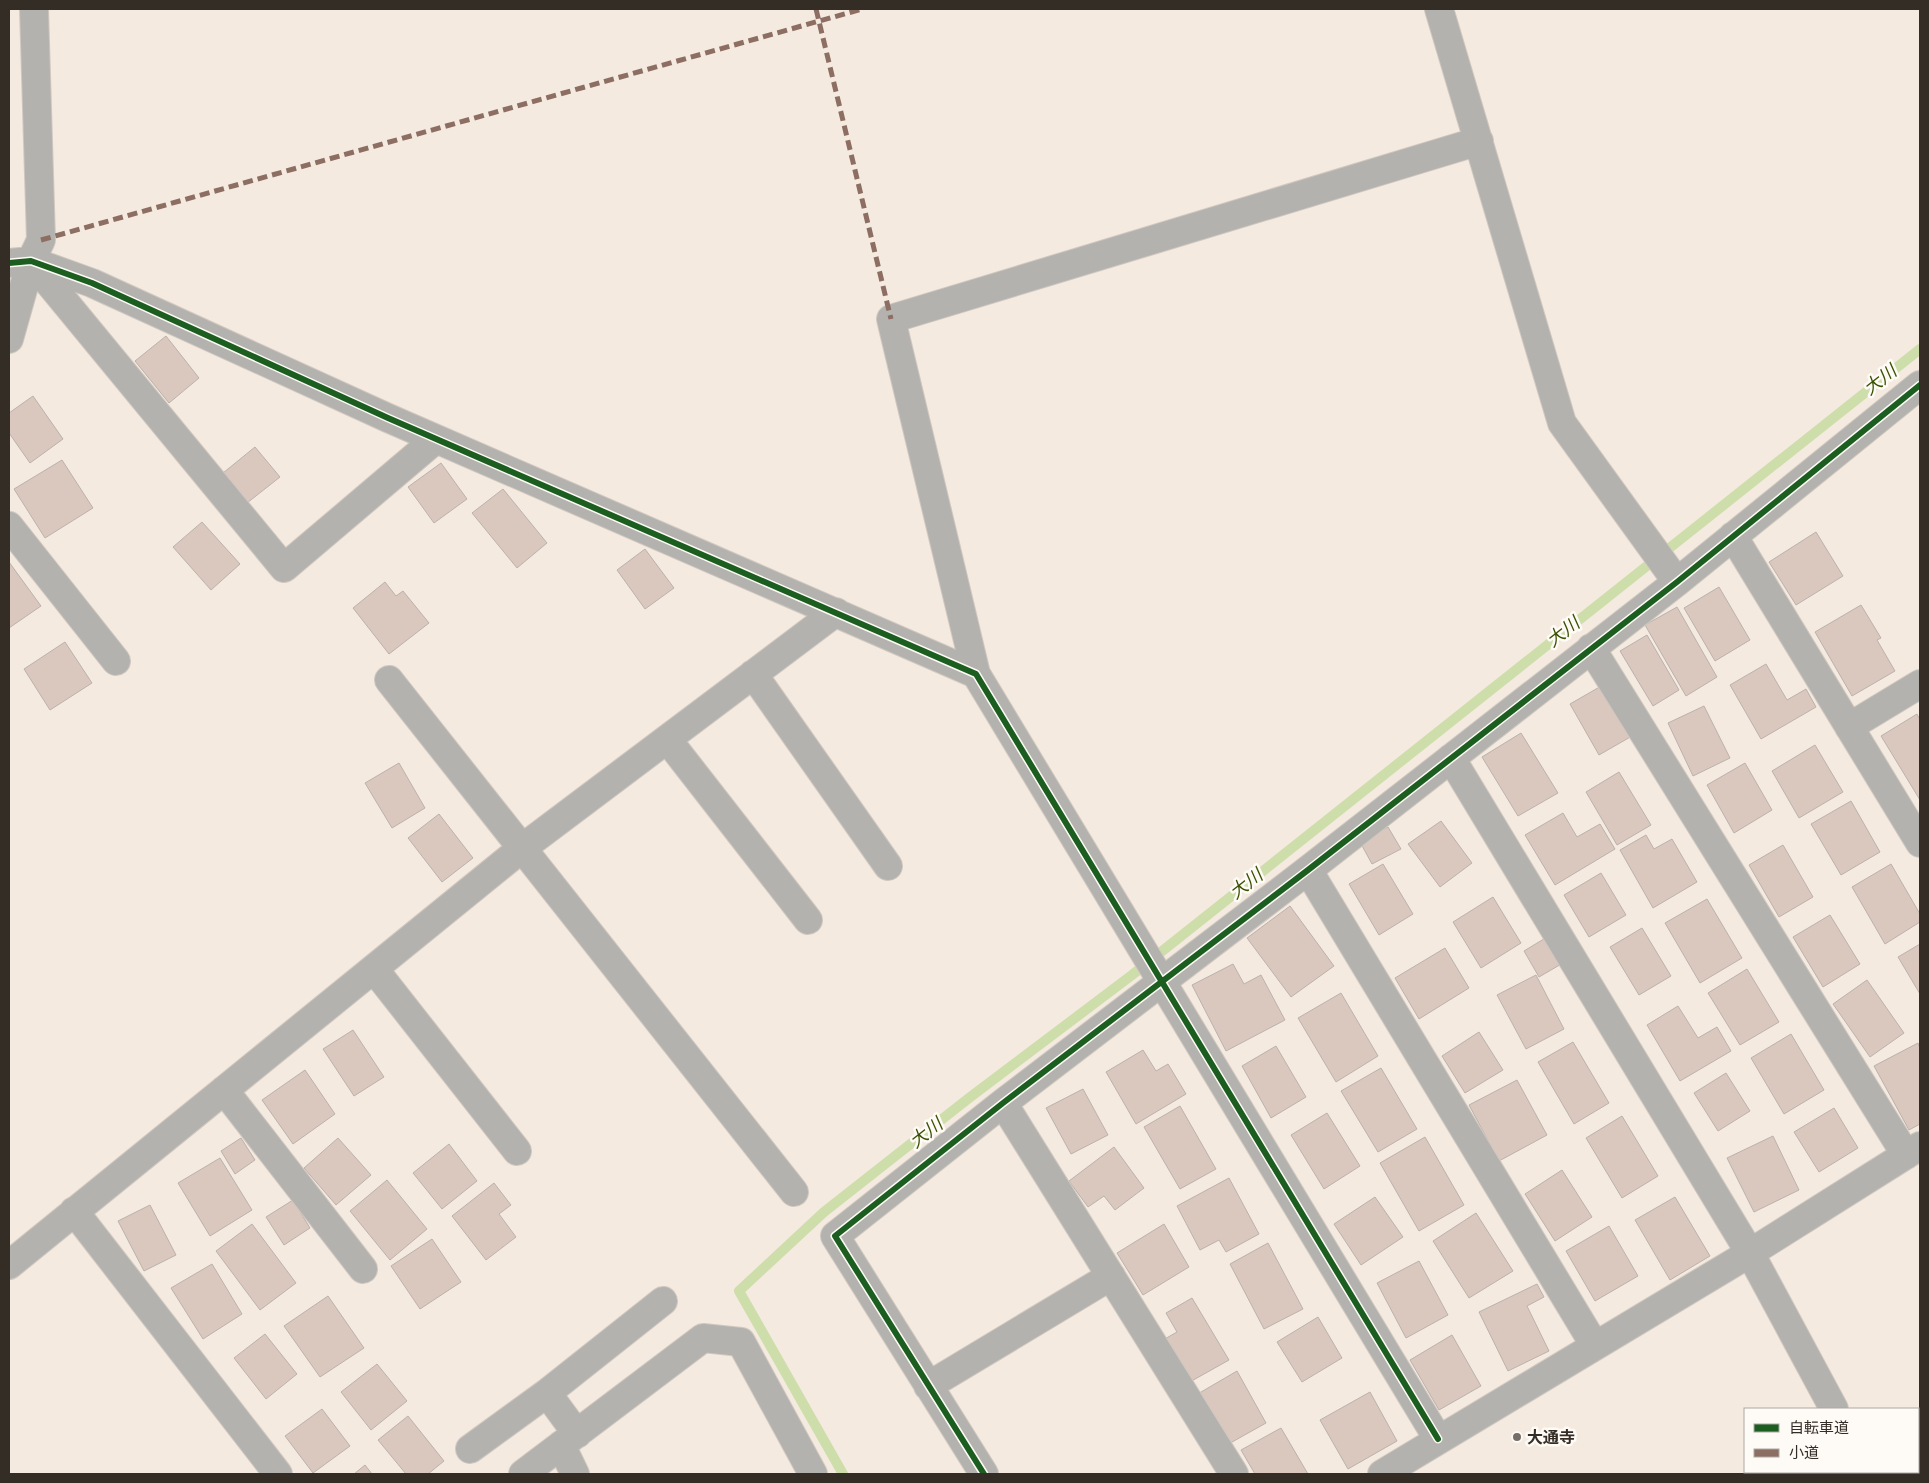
<svg xmlns="http://www.w3.org/2000/svg" width="1929" height="1483" font-family="Cabin,'Noto Sans JP',sans-serif">
<rect width="100%" height="100%" fill="#f4eae0"/>
<g fill="none" stroke-linecap="round" stroke-linejoin="round">
<!-- stream -->
<path stroke="#cddeaa" stroke-width="10" d="M843 1474 739 1291 824 1212 969 1098 1132 975 1920 349"/>
</g>
<!-- building -->
<path fill="#dac7bd" stroke="#bbb2ac" d="M166 336 199 378 169 403 135 361Z
M33 396 63 439 30 463 9 433V413Z
M255 447 280 477 247 503 223 473Z
M62 460 93 508 45 538 14 489Z
M441 463 467 499 434 523 408 487Z
M503 489 547 543 517 568 472 513Z
M202 522 240 564 211 590 173 547Z
M1816 532 1843 576 1796 605 1769 562Z
M645 549 674 588 645 609 617 570Z
M9 562 41 606 9 628Z
M385 582 396 596 403 591 429 623 389 654 353 608Z
M1719 587 1750 640 1715 661 1684 608Z
M1861 605 1881 638 1877 640 1895 671 1852 696 1815 632Z
M1677 607 1717 677 1686 696 1645 625Z
M1647 635 1679 690 1653 706 1620 651Z
M65 642 92 683 50 710 24 669Z
M1766 664 1787 700 1806 689 1816 707 1761 739 1730 685Z
M1603 685 1632 736 1599 755 1570 704Z
M1704 706 1730 758 1693 776 1668 723Z
M1917 714 1920 720V800L1881 736Z
M1521 733 1558 793 1518 816 1482 757Z
M1815 745 1843 792 1799 818 1772 771Z
M399 763 425 808 392 828 365 783Z
M1745 763 1772 810 1734 833 1707 785Z
M1619 772 1651 825 1617 845 1586 792Z
M1851 801 1880 852 1841 875 1811 824Z
M1563 813 1577 837 1600 824 1615 849 1555 885 1525 835Z
M439 814 473 858 442 882 408 838Z
M1441 821 1472 863 1440 887 1408 844Z
M1388 827 1401 849 1372 864 1360 842Z
M1646 835 1654 849 1672 839 1697 882 1653 908 1620 850Z
M1783 845 1813 897 1779 917 1749 865Z
M1383 864 1413 914 1379 935 1349 884Z
M1891 864 1920 914V922L1885 944 1852 887Z
M1601 873 1626 915 1589 937 1564 895Z
M1493 897 1521 943 1481 968 1453 922Z
M1707 899 1742 958 1700 983 1665 923Z
M1290 906 1334 966 1291 997 1247 938Z
M1830 915 1860 964 1823 987 1793 937Z
M1642 928 1671 976 1639 995 1610 947Z
M1547 937 1563 963 1539 977 1524 951Z
M1920 944V994L1898 957Z
M1445 948 1469 988 1419 1019 1395 978Z
M1233 964 1244 984 1261 975 1285 1020 1226 1051 1192 985Z
M1747 969 1779 1022 1740 1045 1708 993Z
M1536 975 1564 1029 1526 1049 1497 995Z
M1867 980 1904 1033 1870 1057 1833 1004Z
M1341 993 1378 1056 1336 1082 1298 1018Z
M1678 1006 1698 1038 1717 1027 1731 1051 1680 1081 1647 1025Z
M353 1030 384 1077 354 1096 323 1049Z
M1479 1032 1503 1070 1465 1093 1442 1056Z
M1791 1034 1824 1090 1784 1114 1751 1058Z
M1573 1042 1609 1103 1574 1124 1538 1062Z
M1918 1043 1920 1048V1124L1909 1130 1874 1066Z
M1276 1046 1306 1097 1271 1118 1242 1066Z
M1143 1050 1156 1071 1168 1064 1186 1094 1136 1124 1106 1072Z
M1381 1068 1417 1129 1378 1152 1341 1091Z
M305 1070 335 1114 293 1144 262 1100Z
M1726 1073 1750 1111 1718 1131 1694 1093Z
M1517 1080 1547 1135 1499 1161 1469 1105Z
M1083 1089 1108 1135 1071 1154 1046 1108Z
M1180 1106 1216 1169 1180 1189 1144 1127Z
M1834 1108 1858 1148 1819 1172 1794 1132Z
M1327 1113 1360 1166 1324 1189 1291 1135Z
M1622 1116 1658 1176 1622 1198 1586 1138Z
M1773 1136 1799 1190 1754 1212 1727 1158Z
M1425 1137 1464 1205 1419 1231 1380 1163Z
M241 1138 255 1160 235 1174 221 1151Z
M338 1138 371 1175 336 1205 304 1168Z
M449 1144 477 1181 442 1209 413 1173Z
M1114 1147 1144 1188 1115 1210 1104 1196 1088 1207 1069 1181Z
M220 1158 252 1210 210 1236 178 1183Z
M1562 1170 1592 1217 1555 1241 1525 1194Z
M1229 1178 1259 1234 1226 1252 1219 1240 1200 1250 1177 1206Z
M387 1180 427 1229 390 1260 350 1211Z
M494 1183 511 1205 499 1214 516 1237 486 1260 452 1216Z
M1375 1197 1403 1237 1361 1265 1334 1224Z
M1675 1197 1710 1256 1670 1280 1635 1220Z
M293 1200 310 1228 284 1245 266 1217Z
M150 1205 176 1255 144 1271 118 1221Z
M1476 1213 1513 1271 1469 1298 1433 1241Z
M252 1224 296 1283 260 1310 216 1251Z
M1164 1224 1189 1267 1143 1295 1117 1253Z
M1609 1226 1638 1276 1595 1301 1566 1251Z
M432 1239 461 1282 420 1309 391 1266Z
M1268 1243 1303 1309 1264 1329 1230 1264Z
M1419 1261 1448 1315 1406 1338 1377 1283Z
M212 1264 242 1314 203 1339 171 1288Z
M1537 1284 1544 1297 1527 1306 1549 1351 1508 1371 1479 1312Z
M328 1296 364 1348 320 1377 284 1326Z
M1192 1298 1229 1360 1188 1383 1163 1340 1177 1332 1166 1313Z
M1318 1317 1342 1358 1302 1382 1277 1342Z
M265 1334 297 1374 266 1399 234 1358Z
M1452 1335 1481 1386 1439 1410 1410 1360Z
M377 1364 407 1401 371 1430 341 1392Z
M1237 1371 1266 1423 1225 1446 1196 1395Z
M1370 1392 1397 1441 1348 1469 1320 1420Z
M322 1409 350 1446 313 1473 285 1436Z
M408 1416 444 1461 428 1474H406L378 1440Z
M1281 1428 1308 1474H1255L1241 1450Z
M365 1465 372 1474H354Z"/>
<g fill="none" stroke-linecap="round" stroke-linejoin="round">
<defs>
<path id="minor" d="M1439 9 1562 423 1677 582
M31 261 284 568 436 439
M9 263 31 261 92 283 388 418 976 674 1438 1439
M9 339 31 261 41 240 34 9
M9 526 116 661
M1733 536 1920 843
M1591 648 1906 1155
M753 674 888 866
M976 674 891 319 1479 141
M389 680 794 1192
M1849 727 1920 684
M667 739 808 920
M1451 758 1750 1253 1834 1409
M1308 870 1595 1346
M374 969 517 1151
M224 1090 363 1269
M1003 1103 1234 1474
M74 1211 278 1474
M9 1265 521 849 836 612
M928 1386 1111 1276
M547 1393 663 1301
M561 1445 575 1474
M470 1449 547 1393 577 1434
M1867 1472 1868 1474
M523 1474 703 1338 741 1342 813 1474
M984 1474 835 1236 1003 1103 1308 870 1677 582 1920 385
M1382 1474 1750 1253 1920 1146"/>
</defs>
<!-- minor casing -->
<use href="#minor" stroke="#d0c8c0" stroke-width="30"/>
<!-- minor -->
<use href="#minor" stroke="#b3b2ae" stroke-width="28"/>
<!-- quiet -->
<path stroke="#8d6e63" stroke-width="5" stroke-dasharray="10 5" stroke-linecap="butt" d="M816 9 891 319
M41 240 862 9"/>
<defs>
<path id="cycleway" d="M9 263 31 261 92 283 388 418 976 674 1438 1439
M984 1474 835 1236 1003 1103 1308 870 1677 582 1920 385"/>
</defs>
<!-- cycleway casing -->
<use href="#cycleway" stroke="#fefaf6" stroke-width="9"/>
<!-- cycleway -->
<use href="#cycleway" stroke="#1b5e20" stroke-width="6"/>
</g>
<!-- markers -->
<circle fill="#776f67" stroke="#fefaf6" stroke-width="2" cx="1517" cy="1437" r="5"/>
<g text-anchor="middle" dominant-baseline="central" stroke-width="5" stroke-linejoin="round" paint-order="stroke">
<!-- poi labels -->
<g font-size="16" font-weight="bold" fill="#342d26" stroke="#fefaf6" text-anchor="start">
<text x="1527" y="1437">大通寺</text>
</g>
<!-- water labels -->
<g font-size="18" font-style="italic" fill="#395102" stroke="#fefaf6">
<text transform="translate(1880 380) rotate(-38)">大川</text>
<text transform="translate(1563 632) rotate(-38)">大川</text>
<text transform="translate(1246 884) rotate(-38)">大川</text>
<text transform="translate(926 1133) rotate(-38)">大川</text>
</g>
</g>
<!-- border -->
<rect width="1929" height="1483" fill="none" stroke="#342d26" stroke-width="20"/>
<!-- legend -->
<rect x="1744" y="1408" width="175" height="65" fill="#fefaf6" stroke="#ada8a3"/>
<rect x="1754" y="1424" width="25" height="8" fill="#1b5e20" stroke="#ada8a3"/>
<text x="1789" y="1433" font-size="15" fill="#342d26">自転車道</text>
<rect x="1754" y="1449" width="25" height="8" fill="#8d6e63" stroke="#ada8a3"/>
<text x="1789" y="1458" font-size="15" fill="#342d26">小道</text>
</svg>
